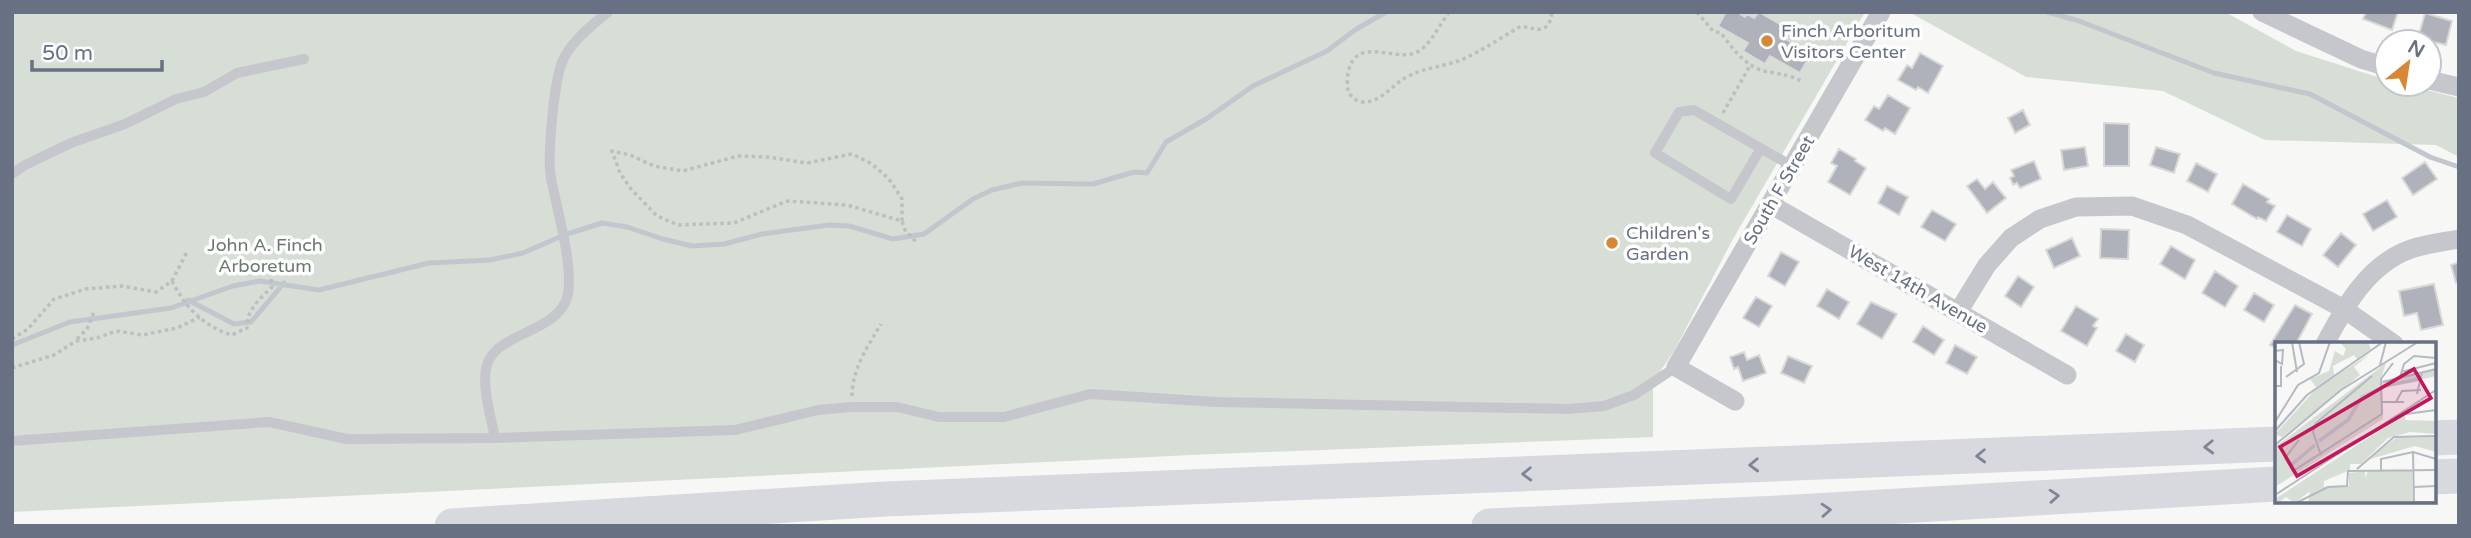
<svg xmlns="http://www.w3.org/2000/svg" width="2471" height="538" font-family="'Varela Round',sans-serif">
<rect width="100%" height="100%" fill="#f7f7f5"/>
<!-- green -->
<path fill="#d7ded6" d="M12 12H1865L1733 239 1674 351 1653 382V437L1191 455 12 512Z
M1909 12H2225L2296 51 2387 80V84H2402L2459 98V157L2436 145 2265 140 2163 91 2026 77Z"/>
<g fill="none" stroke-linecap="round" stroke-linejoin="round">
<!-- stream -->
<path stroke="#c2c7ce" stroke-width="5" d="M2047 12 2079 21 2214 73 2310 94 2430 157 2459 167
M188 300 234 324 251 322 284 283
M12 345 70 322 171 308 233 286 260 281 319 290 429 263 490 260 523 253 564 235 602 223 627 227 663 239 692 246 724 244 762 234 829 225 849 226 893 239 924 234 973 199 992 190 1022 183 1093 184 1134 172 1147 173 1166 142 1206 119 1253 86 1327 51 1355 30 1386 12"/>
</g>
<!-- building -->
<path fill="#afb2bb" stroke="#d9d9d7" stroke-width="2" d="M1726 12H1737L1745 17 1747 14 1754 18 1759 12 1792 31 1787 40 1811 54 1800 73 1770 56 1765 64 1743 51 1748 43 1718 26Z
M2366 12H2398L2392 30 2363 19Z
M2425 13 2452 21 2446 45 2418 38Z
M1920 53 1943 66 1928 93 1918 87 1916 90 1898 80 1907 65 1912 68Z
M1888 95 1910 108 1895 134 1885 128 1883 131 1865 120 1874 106 1879 109Z
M2023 110 2030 125 2015 133 2008 118Z
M2104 123 2129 124V166H2104Z
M2085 147 2088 166 2064 170 2061 150Z
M2156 147 2180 154 2174 173 2150 165Z
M1839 149 1856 159 1855 161 1866 168 1850 195 1828 182 1837 166 1831 163Z
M2034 161 2041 179 2020 188 2017 183 2013 185 2010 178 2014 176 2011 170Z
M2425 162 2437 179 2413 195 2402 178Z
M2196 163 2217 174 2208 192 2187 181Z
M1977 179 1985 189 1993 182 2006 198 1987 213 1967 186Z
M2243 184 2269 199 2267 202 2275 206 2266 221 2258 217 2257 219 2232 204Z
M1887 186 1908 197 1899 215 1878 203Z
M2387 200 2397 217 2373 231 2363 214Z
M1932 210 1956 224 1945 241 1921 227Z
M2287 215 2311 229 2302 246 2277 232Z
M2101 229 2129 230 2128 259 2100 258Z
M2341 233 2356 245 2338 267 2323 255Z
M2072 238 2080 256 2054 268 2046 250Z
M2171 246 2195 260 2185 279 2160 264Z
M1781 252 1799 262 1785 286 1768 276Z
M2459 262V283H2456L2451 265Z
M2215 271 2238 286 2225 307 2202 293Z
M2018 276 2034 287 2021 307 2005 296Z
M2434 284 2443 325 2421 330 2417 313 2404 316 2399 291Z
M1827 289 1849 302 1839 319 1817 306Z
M2254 293 2274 305 2264 322 2244 310Z
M1756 297 1772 306 1759 327 1743 318Z
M1871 302 1897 314 1882 339 1857 324Z
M2295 305 2312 314 2296 344H2277V349L2270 345Z
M2076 306 2098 319 2093 326 2097 328 2087 346 2061 331Z
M1923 326 1944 340 1934 355 1913 342Z
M2126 334 2144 345 2135 362 2116 351Z
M1955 345 1977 357 1967 374 1946 363Z
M1744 352 1747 360 1759 355 1766 373 1743 381 1738 367 1734 369 1730 357Z
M1788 356 1812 366 1804 383 1781 373Z"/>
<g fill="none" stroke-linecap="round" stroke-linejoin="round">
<!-- path -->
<path stroke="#bdbec1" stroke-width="3.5" stroke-dasharray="3.5 3.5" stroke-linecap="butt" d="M1449 12C1440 24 1429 48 1415 53 1394 61 1358 37 1349 69 1347 75 1347 84 1348 90 1350 97 1357 102 1364 102 1381 102 1391 86 1405 78 1422 68 1442 67 1461 60 1482 51 1502 37 1521 26 1539 30 1549 34 1552 12
M1697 12 1713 31 1721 33C1732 48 1745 66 1764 71 1781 75 1786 73 1803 82
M1723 113 1751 64
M902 221V199L889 179 872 164 852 154 807 163 768 157 738 156 683 171 654 166 630 155 612 151 620 173 631 189 657 216 678 225 734 223 787 201 847 205 902 221 905 230 916 242
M172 281C185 307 204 327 232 335L247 328C246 310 260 299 272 287L271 279
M12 339 28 329 54 299 86 289 122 286 156 292 172 281 188 250
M77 339 87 329 94 312
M12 368 54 355 76 341 97 338 116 331 143 335 177 328 200 317
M852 396C852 369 868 346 881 324"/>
<!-- service -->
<path stroke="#c6c7cc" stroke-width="10" d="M1761 148 1731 199 1655 153 1679 112 1694 110 1792 166
M12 174 25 165 71 143 125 124 176 99 204 92 237 73 304 59
M495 438C491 417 479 379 489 360 502 332 561 331 568 294 573 263 557 210 551 178 547 157 554 76 564 58 574 39 592 25 608 12
M12 441 269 422 347 439 495 438 735 430 818 410 852 407H897L939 417H1004L1090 394 1217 402 1568 409 1604 406 1634 395 1676 367"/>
<!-- minor -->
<path stroke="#c6c7cc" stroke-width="19" d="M2262 12 2361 59 2387 67
M2429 80 2459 87
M1770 204 2067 375
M1958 312 1987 265 2011 238 2040 219 2076 207 2132 206 2187 225 2344 309 2394 344
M2325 344C2345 306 2368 264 2411 249 2426 244 2443 242 2459 239
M1735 401 1676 367 1881 12"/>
<!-- motorway -->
<path stroke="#d7d9de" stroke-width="35" d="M2434 438 2459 437
M2434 477 2459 476
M452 526 885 499 2277 444
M1489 526 1779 513 2277 484"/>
</g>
<!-- one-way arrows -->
<defs><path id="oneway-chevron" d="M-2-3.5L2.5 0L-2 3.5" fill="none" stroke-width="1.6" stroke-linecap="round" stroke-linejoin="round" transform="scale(1.75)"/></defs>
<g stroke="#7e8596">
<use href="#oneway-chevron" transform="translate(2209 447) rotate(178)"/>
<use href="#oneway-chevron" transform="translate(1981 456) rotate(178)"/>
<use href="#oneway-chevron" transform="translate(1754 465) rotate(178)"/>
<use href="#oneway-chevron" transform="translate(1527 474) rotate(178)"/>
<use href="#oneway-chevron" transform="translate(2054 496) rotate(-4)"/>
<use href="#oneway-chevron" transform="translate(1826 510) rotate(-4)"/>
</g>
<!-- markers -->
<g fill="#d78835" stroke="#fff" stroke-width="2.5">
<circle cx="1767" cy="41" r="7"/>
<circle cx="1612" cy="243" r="7"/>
</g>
<g text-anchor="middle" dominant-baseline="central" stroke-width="7" stroke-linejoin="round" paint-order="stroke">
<!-- poi labels -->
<g font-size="18" fill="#687084" stroke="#fff" text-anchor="start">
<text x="1781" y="31">Finch Arboritum<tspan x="1781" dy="21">Visitors Center</tspan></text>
<text x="1626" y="233">Children's<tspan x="1626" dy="21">Garden</tspan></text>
</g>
<!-- street labels -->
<g font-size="18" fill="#687084" stroke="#fff">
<text transform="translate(1779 190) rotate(-60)">South F Street</text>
<text transform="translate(1918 289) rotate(30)">West 14th Avenue</text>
</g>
<!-- park labels -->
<g font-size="18" fill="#677b69" stroke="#fff">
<text x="265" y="245">John A. Finch<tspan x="265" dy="21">Arboretum</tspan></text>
</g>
</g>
<!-- overview -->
<g transform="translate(2275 342)">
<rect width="161" height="161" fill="#f7f7f5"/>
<path d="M65 0H93L96 7 82 17 79 13 58 24 59 33 41 45 35 37 54 29 60 9 68 14 71 7ZM96 11 79 25 85 33 7 95 0 92 41 47ZM111 21 105 39 161 27V34L107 46 108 77 0 145V105ZM130 72V78L161 79V92L135 90 113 96 86 122H75V128L49 139V145L74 144V131L90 129V136L93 129H137L138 161H33L35 149 20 161 11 155 3 161 0 157ZM161 95V110L140 104 92 118 121 96Z" fill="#d7ded6"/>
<path fill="none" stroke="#c2c7ce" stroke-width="3.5" d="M109 44 145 37M44 99 73 78 87 55 105 47M15 124 40 103"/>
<path fill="none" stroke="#b5b9c1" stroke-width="2" d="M17 0 22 30M0 9 8 8 7 22 0 18M105 23 111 0M126 30 161 21M11 35 29 22 24 0M125 35 129 22 139 14 161 16M108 40 161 27M0 44H6V24M142 52 147 30M107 60H129M121 60 127 49 146 48M107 72 106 37 118 21M131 72 161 68M0 80 23 43 44 31 55 0M0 89 32 53 108 0M24 98 10 116 18 129 107 72M0 103 66 48 143 0M138 110 139 161M46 113 38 90 41 81 97 34M82 127 119 95 161 94M106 128V117L138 110 161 117M138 145 161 144M0 153 161 48M139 160H161M21 161 53 145 72 144 73 129 161 128"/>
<path fill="#c2185b" fill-opacity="0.15" stroke="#c2185b" stroke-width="3.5" d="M139 27 156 56 22 134 5 105Z"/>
<rect width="161" height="161" fill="none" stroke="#687084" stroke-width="3.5"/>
</g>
<!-- border -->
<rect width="2471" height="538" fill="none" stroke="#687084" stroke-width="28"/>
<!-- north arrow -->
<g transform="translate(2408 63) rotate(30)"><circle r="33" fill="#ffffff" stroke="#c3c6ce" stroke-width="2"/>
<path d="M0-5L12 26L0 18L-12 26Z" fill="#d78835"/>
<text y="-10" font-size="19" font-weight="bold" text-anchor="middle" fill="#687084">N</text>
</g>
<!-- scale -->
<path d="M32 60v10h130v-10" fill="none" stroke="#687084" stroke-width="3.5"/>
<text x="42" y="60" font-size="21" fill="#687084" stroke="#ffffff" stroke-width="5" paint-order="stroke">50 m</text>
</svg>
